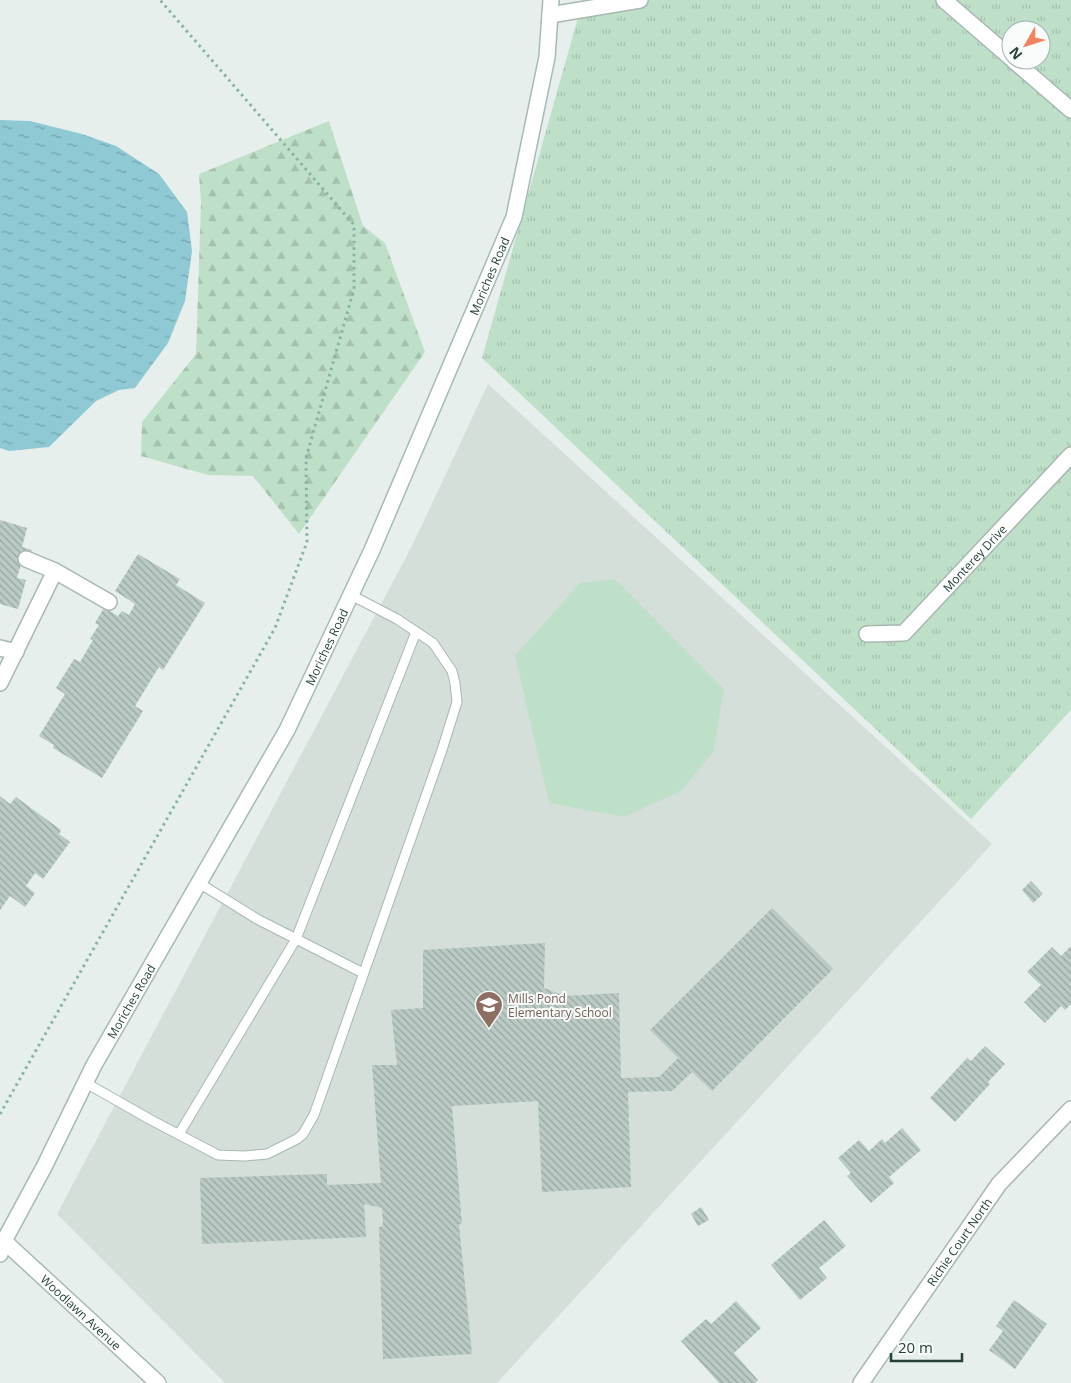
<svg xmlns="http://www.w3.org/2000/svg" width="1071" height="1383" font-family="'Open Sans',sans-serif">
<defs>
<pattern id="grass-tufts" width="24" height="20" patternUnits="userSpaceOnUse" patternTransform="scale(1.25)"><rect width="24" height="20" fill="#bfe0c8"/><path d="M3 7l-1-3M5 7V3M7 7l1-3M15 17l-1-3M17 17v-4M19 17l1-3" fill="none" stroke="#a4c1ad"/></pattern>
<pattern id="forest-firs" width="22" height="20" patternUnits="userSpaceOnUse" patternTransform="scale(1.25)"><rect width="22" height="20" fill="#bfe0c8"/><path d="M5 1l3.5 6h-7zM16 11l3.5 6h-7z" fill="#a4c1ad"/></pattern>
<pattern id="water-ripples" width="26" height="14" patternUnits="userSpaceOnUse" patternTransform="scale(1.25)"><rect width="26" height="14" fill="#8ec9d4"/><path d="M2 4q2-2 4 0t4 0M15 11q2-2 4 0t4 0" fill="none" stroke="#74a5ad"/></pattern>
<pattern id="building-back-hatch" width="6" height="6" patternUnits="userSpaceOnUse" patternTransform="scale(1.25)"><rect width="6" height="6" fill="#bbcac4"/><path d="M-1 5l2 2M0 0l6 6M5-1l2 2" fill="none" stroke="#98a6a0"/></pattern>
</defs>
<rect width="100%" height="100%" fill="#e6efeb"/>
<!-- built -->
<path fill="#d4dfda" d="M488 384 992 844 497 1383H225L57 1214 414 542Z"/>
<!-- grass -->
<path fill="url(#grass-tufts)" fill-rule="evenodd" d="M583 0H1071V710L971 819 482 358ZM1011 30H1041V60H1011Z"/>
<!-- forest -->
<path fill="url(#forest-firs)" d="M329 121 363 226 385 243 425 352 299 534 253 476 208 475 141 456 142 422 196 354 201 203 199 174Z"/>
<!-- garden -->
<path fill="#bfe0c8" d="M615 579 724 689 713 752 681 791 624 817 549 803 515 656 580 583Z"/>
<!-- water -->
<path fill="url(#water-ripples)" d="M0 120 30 121 82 134 116 146 159 174 187 212 192 251 185 301 168 343 135 388 119 390 96 401 49 447 9 451 0 448Z"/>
<!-- building -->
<path fill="url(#building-back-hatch)" d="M0 520 27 528 22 547 32 550 28 563 22 561 17 578 26 580 18 609 0 604Z
M138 554 180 579 176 585 205 603 163 670 159 667 135 706 143 711 102 778 53 748 54 745 39 736 65 694 56 688 74 659 80 662 93 640 90 639 99 625 95 623 104 608 118 616 122 611 129 615 135 604 115 591Z
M0 796 10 804 16 797 61 830 59 834 70 842 43 879 35 873 26 886 35 893 25 907 10 896 0 910Z
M1031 881 1043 894 1033 903 1022 890Z
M772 908 833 969 712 1091 692 1072 672 1091 628 1092 631 1187 542 1192 538 1101 452 1106 462 1224H459L472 1354 383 1359 379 1227 383 1226 382 1208 364 1204 366 1237 202 1244 200 1178 327 1174V1185L381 1183 372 1065H397L391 1010 423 1008V950L545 943 544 988 565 996 619 993 621 1078 659 1077 678 1058 650 1030Z
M1071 946V1004L1065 1010 1061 1006 1045 1023 1024 1002 1041 985 1027 972 1052 947 1061 956Z
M985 1046 1005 1064 988 1082 990 1084 955 1122 930 1098 967 1058 971 1061Z
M902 1128 921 1150 889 1177 894 1183 871 1203 847 1176 851 1173 838 1158 859 1140 869 1151 882 1139 885 1143Z
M701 1207 709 1220 698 1226 691 1214Z
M824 1220 846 1246 819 1268 827 1278 800 1300 771 1265Z
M1014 1300 1047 1324 1015 1369 989 1350 1003 1331 996 1326Z
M736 1301 761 1328 734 1353 758 1380 755 1383H719L681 1341 706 1319 711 1324Z"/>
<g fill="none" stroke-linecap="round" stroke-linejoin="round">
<defs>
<path id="lane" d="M199 883 257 919 363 973
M86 1083 151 1120 218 1155 244 1156 267 1154 297 1139 303 1134 314 1115 442 750 457 702 455 683 452 671 433 643 397 619 351 595
M179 1134 296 939 416 632"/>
<g id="street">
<path d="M944 0 1011 58"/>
<path d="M550 15 640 0"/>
<path d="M1013 60 1071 110"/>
<path d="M26 559 55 571 109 602"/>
<path id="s1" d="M867 634 904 633 1071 455"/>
<path d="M0 648 16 652"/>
<path d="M0 683 55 571"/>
<path id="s2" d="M861 1383 999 1184 1071 1109"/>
</g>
<g id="secondary">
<path id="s3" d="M0 1240 4 1241 158 1383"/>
<path id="s4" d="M0 1254 4 1241 44 1167 94 1065 287 730 372 550 514 217 547 57 551 0"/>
</g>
</defs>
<!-- lane casing -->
<use href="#lane" stroke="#a8b8b2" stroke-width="11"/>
<!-- street casing -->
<use href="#street" stroke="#a8b8b2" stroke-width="18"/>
<!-- secondary casing -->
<use href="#secondary" stroke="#a4bbb3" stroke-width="18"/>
<!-- path -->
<path stroke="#86b3a5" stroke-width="3" stroke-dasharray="2.5 4" stroke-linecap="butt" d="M0 1114 275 628 307 542 306 458 354 289V225L160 0"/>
<!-- lane -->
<use href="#lane" stroke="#fff" stroke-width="9"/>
<!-- street -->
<use href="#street" stroke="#fff" stroke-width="15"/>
<!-- secondary -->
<use href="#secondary" stroke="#fff" stroke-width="15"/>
</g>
<!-- icons -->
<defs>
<symbol id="school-pin" viewBox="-11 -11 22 30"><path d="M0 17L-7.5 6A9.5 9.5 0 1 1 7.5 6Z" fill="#8d6e63" stroke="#f7fbf9"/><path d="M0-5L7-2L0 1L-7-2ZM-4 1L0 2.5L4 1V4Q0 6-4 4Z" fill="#fff"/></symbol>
</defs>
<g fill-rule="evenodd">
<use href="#school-pin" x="473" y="989" width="32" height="43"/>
</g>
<g text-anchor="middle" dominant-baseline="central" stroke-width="4" stroke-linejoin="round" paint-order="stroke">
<!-- street labels -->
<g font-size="12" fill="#24423a" stroke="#f7fbf9">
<text stroke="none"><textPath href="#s4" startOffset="1095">Moriches Road</textPath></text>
<text stroke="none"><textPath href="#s1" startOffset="140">Monterey Drive</textPath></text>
<text stroke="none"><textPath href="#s4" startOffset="690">Moriches Road</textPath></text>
<text stroke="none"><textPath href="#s4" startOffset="285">Moriches Road</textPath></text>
<text stroke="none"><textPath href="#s2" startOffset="172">Richie Court North</textPath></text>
<text stroke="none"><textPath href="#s3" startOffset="109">Woodlawn Avenue</textPath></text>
</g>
<!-- education labels -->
<g font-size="12" fill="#785e54" stroke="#f7fbf9" text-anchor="start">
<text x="508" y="998">Mills Pond<tspan x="508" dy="14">Elementary School</tspan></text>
</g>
</g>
<!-- north arrow -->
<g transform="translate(1026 45) rotate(231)"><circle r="24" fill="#f7fbf9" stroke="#a3b1ad"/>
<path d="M0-4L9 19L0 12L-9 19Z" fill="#f4845f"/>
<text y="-8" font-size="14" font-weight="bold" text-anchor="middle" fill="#24423a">N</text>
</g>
<!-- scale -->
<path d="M891 1353v8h71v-8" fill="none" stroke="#24423a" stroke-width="2.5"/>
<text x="898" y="1353" font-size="15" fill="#24423a" stroke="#f7fbf9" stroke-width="4" paint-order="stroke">20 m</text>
</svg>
